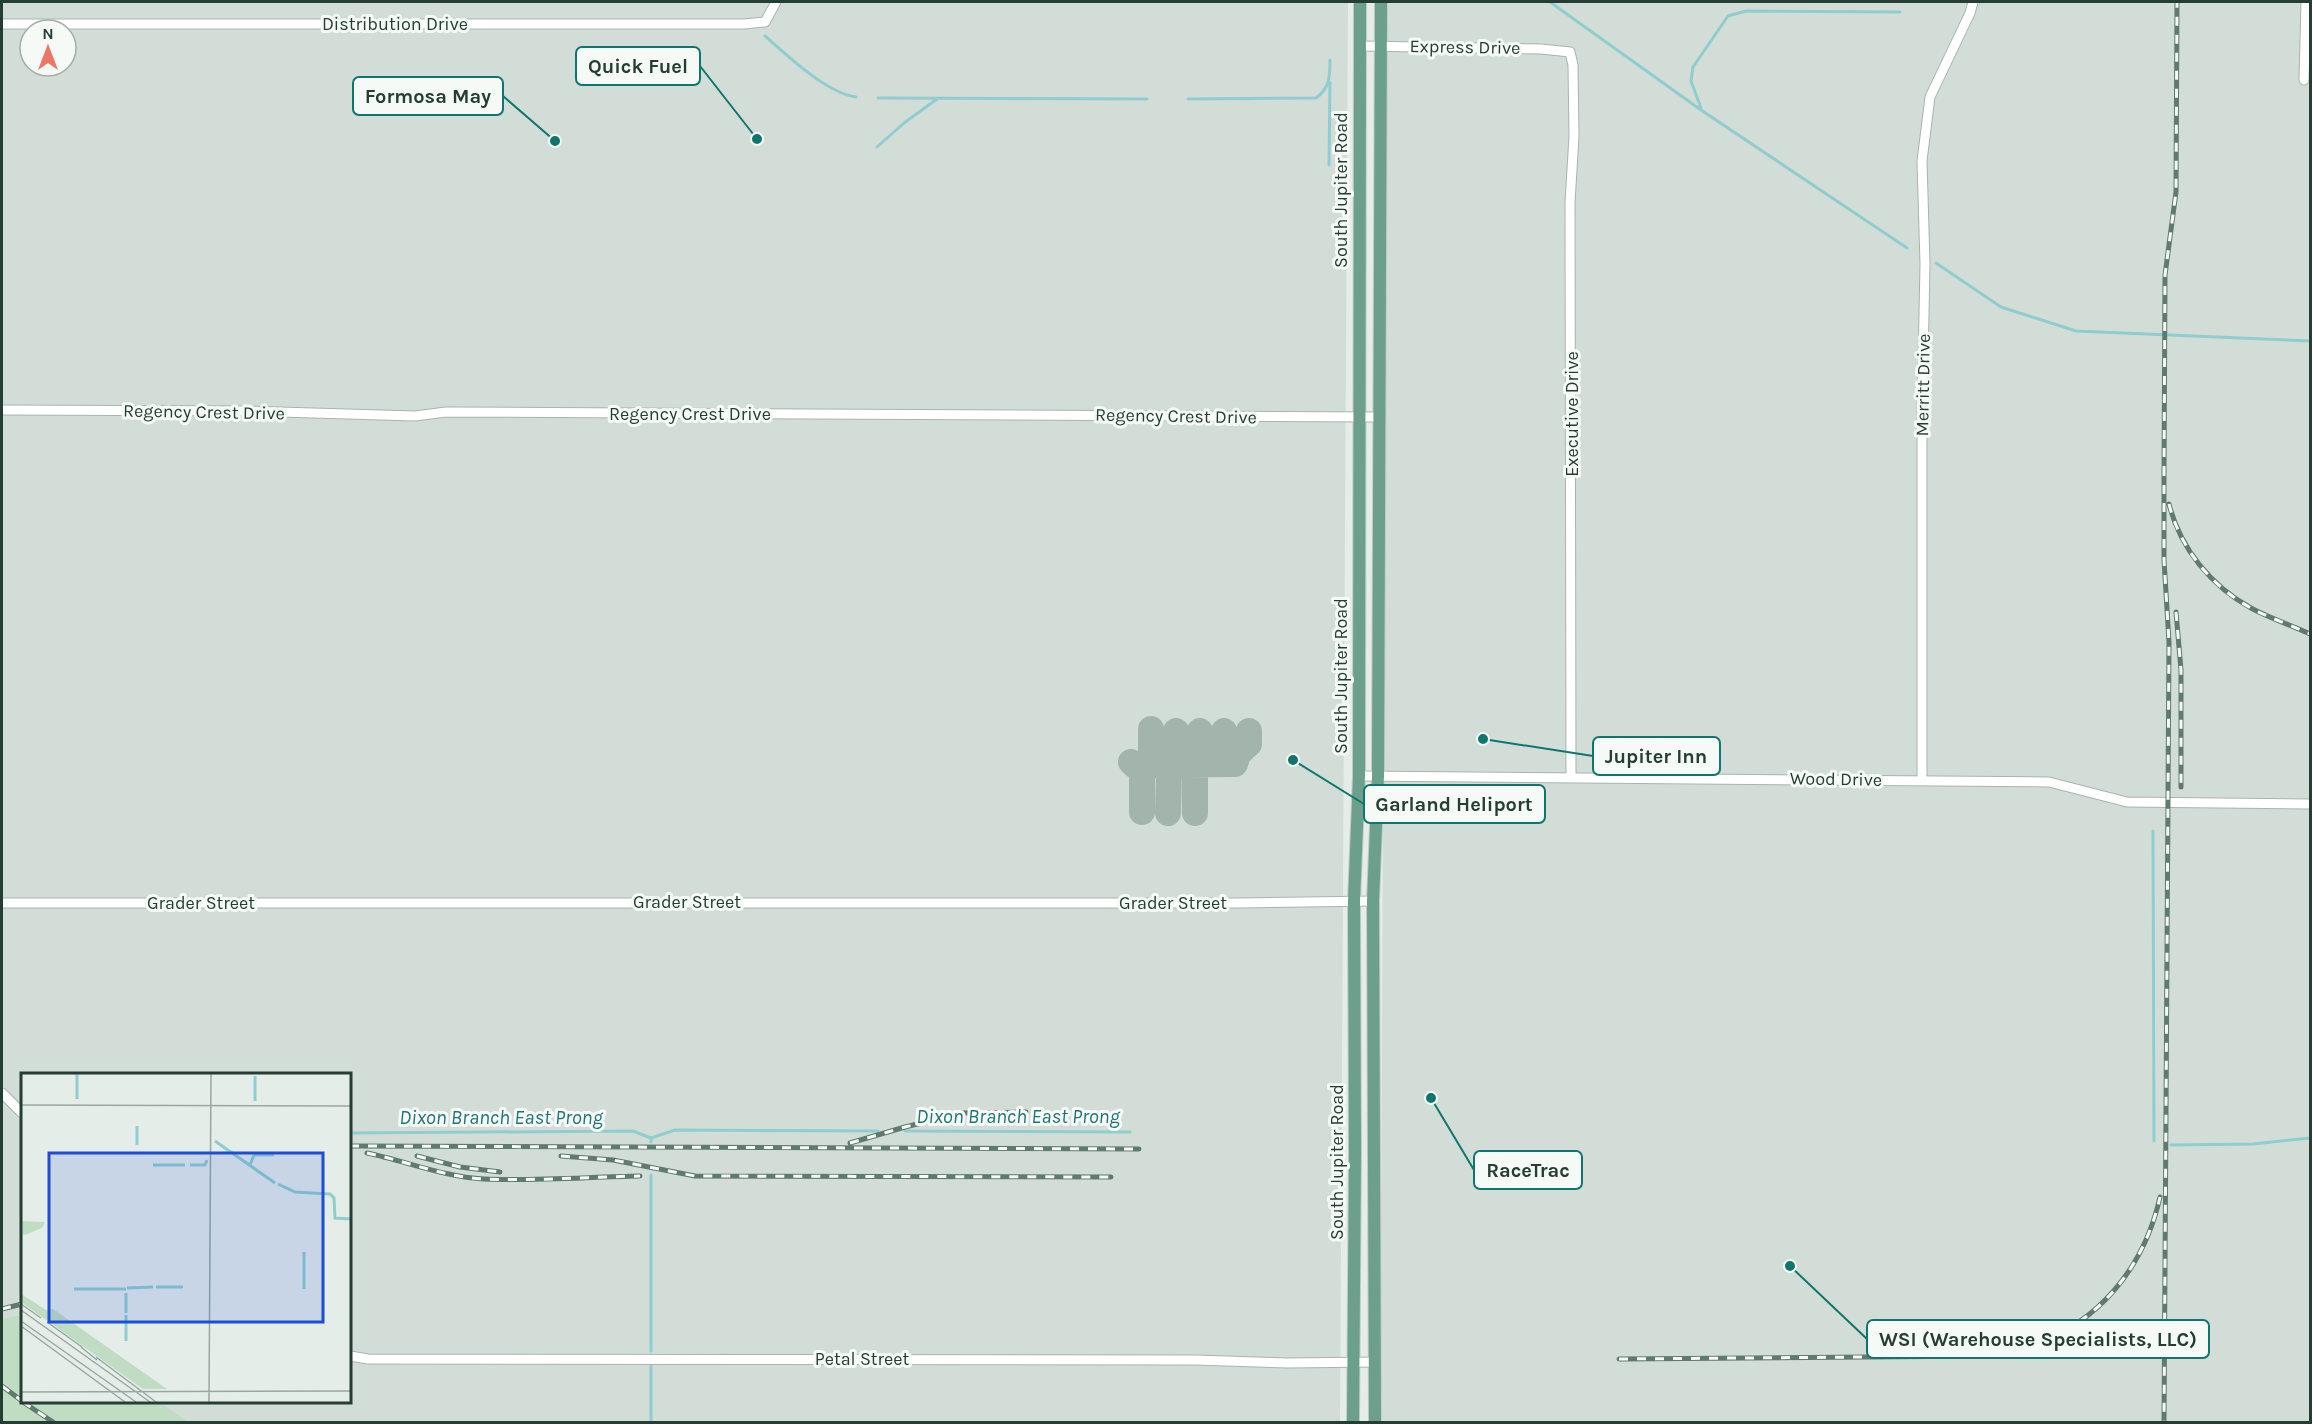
<svg xmlns="http://www.w3.org/2000/svg" width="2312" height="1424" font-family="Karla,sans-serif">
<rect width="100%" height="100%" fill="#e5ede9"/>
<!-- built -->
<path fill="#d3ddd8" fill-rule="evenodd" d="M2 2H1348L1340 1422H2ZM30 30H66V66H30ZM22 1074H350V1402H22Z
M1387 2H2310V1422H1380Z"/>
<!-- green -->
<path fill="#c0ddc4" d="M22 1315V1402H159L188 1422H2V1319Z"/>
<g fill="none" stroke-linecap="round" stroke-linejoin="round">
<!-- stream -->
<path stroke="#91cccf" stroke-width="3" d="M1550 2 1701 110 1907 248
M765 36C787 55 826 93 856 97
M878 98 1147 99
M1188 99 1316 98C1330 88 1330 76 1330 60
M1701 108 1691 81 1693 67 1728 16 1746 11 1900 12
M877 147 904 123 937 99
M1329 165 1330 83
M1936 263 2001 307 2076 331 2310 341
M2153 831 2154 1141
M905 1131 1130 1132
M350 1133 633 1131 651 1138V1142
M651 1138 675 1130 878 1131
M2171 1145 2253 1144 2310 1138
M651 1351V1175
M651 1422V1366"/>
<!-- taxiway -->
<path stroke="#a2b4ac" stroke-width="26" d="M1131 762 1134 765 1235 764 1238 754 1249 744V731
M1166 764 1169 769 1168 813
M1173 764 1176 760V731
M1192 764 1195 769V813
M1197 764 1201 761 1200 731
M1222 764 1225 760 1224 731
M1140 765 1142 768V812
M1148 765 1151 761V729"/>
<defs>
<path id="minor" d="M2 24H744L765 22 776 2
M1359 46 1541 49 1570 52 1573 65 1574 136 1570 203 1571 777
M2304 80 2306 2
M2 410 243 411 415 416 446 412 1379 417
M1359 776 2049 782 2127 802 2310 804
M1922 779V414L1925 264 1922 161 1930 97 1970 13 1973 2
M2 903H1240L1373 901
M2 1093 22 1113
M350 1356 368 1359 1195 1360 1288 1363 1375 1362"/>
<path id="major" d="M1353 1422 1355 1152 1354 901 1359 776 1360 2
M1375 1422 1373 901 1378 776 1381 2"/>
</defs>
<!-- minor casing -->
<use href="#minor" stroke="#a8b5af" stroke-width="11"/>
<!-- major casing -->
<use href="#major" stroke="#c2c9c6" stroke-width="14"/>
<!-- minor -->
<use href="#minor" stroke="#fff" stroke-width="9"/>
<!-- major -->
<use href="#major" stroke="#6ca08d" stroke-width="12"/>
<defs>
<path id="rail" d="M2164 467V560L2169 642 2164 1422
M2164 475 2165 275 2176 192 2177 2
M2169 504C2180 548 2211 586 2251 608 2269 618 2291 625 2310 634
M2176 612 2181 670V787
M850 1143 905 1127 963 1113 1026 1112
M350 1146 1139 1149
M367 1153C406 1161 444 1177 484 1179 535 1181 588 1177 640 1176
M417 1156 460 1167 500 1172
M561 1156 613 1160 695 1176 1111 1177
M2 1309 22 1304
M1619 1359 1988 1356C2001 1353 2016 1352 2029 1347 2099 1323 2144 1268 2160 1197
M2 1386 22 1401
M23 1402 53 1422"/>
</defs>
<!-- rail casing -->
<use href="#rail" stroke="#607a70" stroke-width="5"/>
<!-- rail -->
<use href="#rail" stroke="#f6faf7" stroke-width="3" stroke-dasharray="9" stroke-linecap="butt"/>
</g>
<g text-anchor="middle" dominant-baseline="central" stroke-width="6" stroke-linejoin="round" paint-order="stroke">
<!-- street labels -->
<g font-size="18" fill="#253e35" stroke="#f6faf7">
<text x="395" y="24">Distribution Drive</text>
<text transform="translate(1465 47) rotate(1)">Express Drive</text>
<text transform="translate(1341 190) rotate(-90)">South Jupiter Road</text>
<text transform="translate(1923 385) rotate(-89)">Merritt Drive</text>
<text transform="translate(204 412) rotate(1)">Regency Crest Drive</text>
<text x="690" y="414">Regency Crest Drive</text>
<text transform="translate(1572 414) rotate(-90)">Executive Drive</text>
<text transform="translate(1176 416) rotate(1)">Regency Crest Drive</text>
<text transform="translate(1341 676) rotate(-90)">South Jupiter Road</text>
<text transform="translate(1836 779) rotate(1)">Wood Drive</text>
<text x="687" y="902">Grader Street</text>
<text x="201" y="903">Grader Street</text>
<text x="1173" y="903">Grader Street</text>
<text transform="translate(1337 1162) rotate(-90)">South Jupiter Road</text>
<text x="862" y="1359">Petal Street</text>
</g>
<!-- water labels -->
<g font-size="20" font-style="italic" fill="#227377" stroke="#f6faf7">
<text x="1018" y="1116">Dixon Branch East Prong</text>
<text x="501" y="1117">Dixon Branch East Prong</text>
</g>
</g>
<!-- overview -->
<g transform="translate(21 1073)">
<rect width="330" height="330" fill="#e5ede9"/>
<path d="M0 148 24 149 21 155 4 162 0 161ZM0 221 25 237 32 236 146 316H122L0 229Z" fill="#c0ddc4"/>
<path fill="none" stroke="#91cccf" stroke-width="3" d="M56 26V1M234 28V3M116 53V72M194 68 254 110M132 92H164M169 92H184L186 87M229 92 233 82H253M257 111 274 119 309 121 313 125 314 145 330 146M283 179V216M135 214H162M106 215 132 214M53 216H105M105 240V220M105 268V242"/>
<path fill="none" stroke="#98a7a1" stroke-width="1.5" d="M0 32 330 33M0 231 20 245M0 237 129 329M0 248 115 329M26 249 61 274M0 253 104 329M60 274 76 287M75 284 135 329M0 319 330 318M188 329 190 1"/>
<path fill="#1d4ed8" fill-opacity="0.15" stroke="#1d4ed8" stroke-width="3" d="M28 80H302V249H28Z"/>
<rect width="330" height="330" fill="none" stroke="#253e35" stroke-width="3"/>
</g>
<!-- callouts -->
<path fill="none" stroke="#0f766e" stroke-width="2" d="M757 139L700 66M555 141L503 96M1483 739L1593 756M1293 760L1364 804M1431 1098L1474 1170M1790 1266L1867 1339"/>
<g fill="#0f766e" stroke="#f6faf7" stroke-width="2">
<circle cx="757" cy="139" r="6"/>
<circle cx="555" cy="141" r="6"/>
<circle cx="1483" cy="739" r="6"/>
<circle cx="1293" cy="760" r="6"/>
<circle cx="1431" cy="1098" r="6"/>
<circle cx="1790" cy="1266" r="6"/>
</g>
<g fill="#f6faf7" stroke="#0f766e" stroke-width="2">
<rect x="576" y="47" width="124" height="38" rx="6"/>
<rect x="353" y="77" width="150" height="38" rx="6"/>
<rect x="1593" y="737" width="127" height="38" rx="6"/>
<rect x="1364" y="785" width="181" height="38" rx="6"/>
<rect x="1474" y="1151" width="108" height="38" rx="6"/>
<rect x="1867" y="1320" width="342" height="38" rx="6"/>
</g>
<g font-size="20" text-anchor="middle" font-weight="bold" fill="#253e35">
<text x="638" y="73">Quick Fuel</text>
<text x="428" y="103">Formosa May</text>
<text x="1656" y="763">Jupiter Inn</text>
<text x="1454" y="811">Garland Heliport</text>
<text x="1528" y="1177">RaceTrac</text>
<text x="2038" y="1346">WSI (Warehouse Specialists, LLC)</text>
</g>
<!-- border -->
<rect width="2312" height="1424" fill="none" stroke="#253e35" stroke-width="6"/>
<!-- north arrow -->
<g transform="translate(48 48)"><circle r="28" fill="#f6faf7" stroke="#a2afa9" stroke-width="1.5"/>
<path d="M0-4.5L10 22L0 15L-10 22Z" fill="#ea7867"/>
<text y="-9" font-size="16" font-weight="bold" text-anchor="middle" fill="#253e35">N</text>
</g>
</svg>
